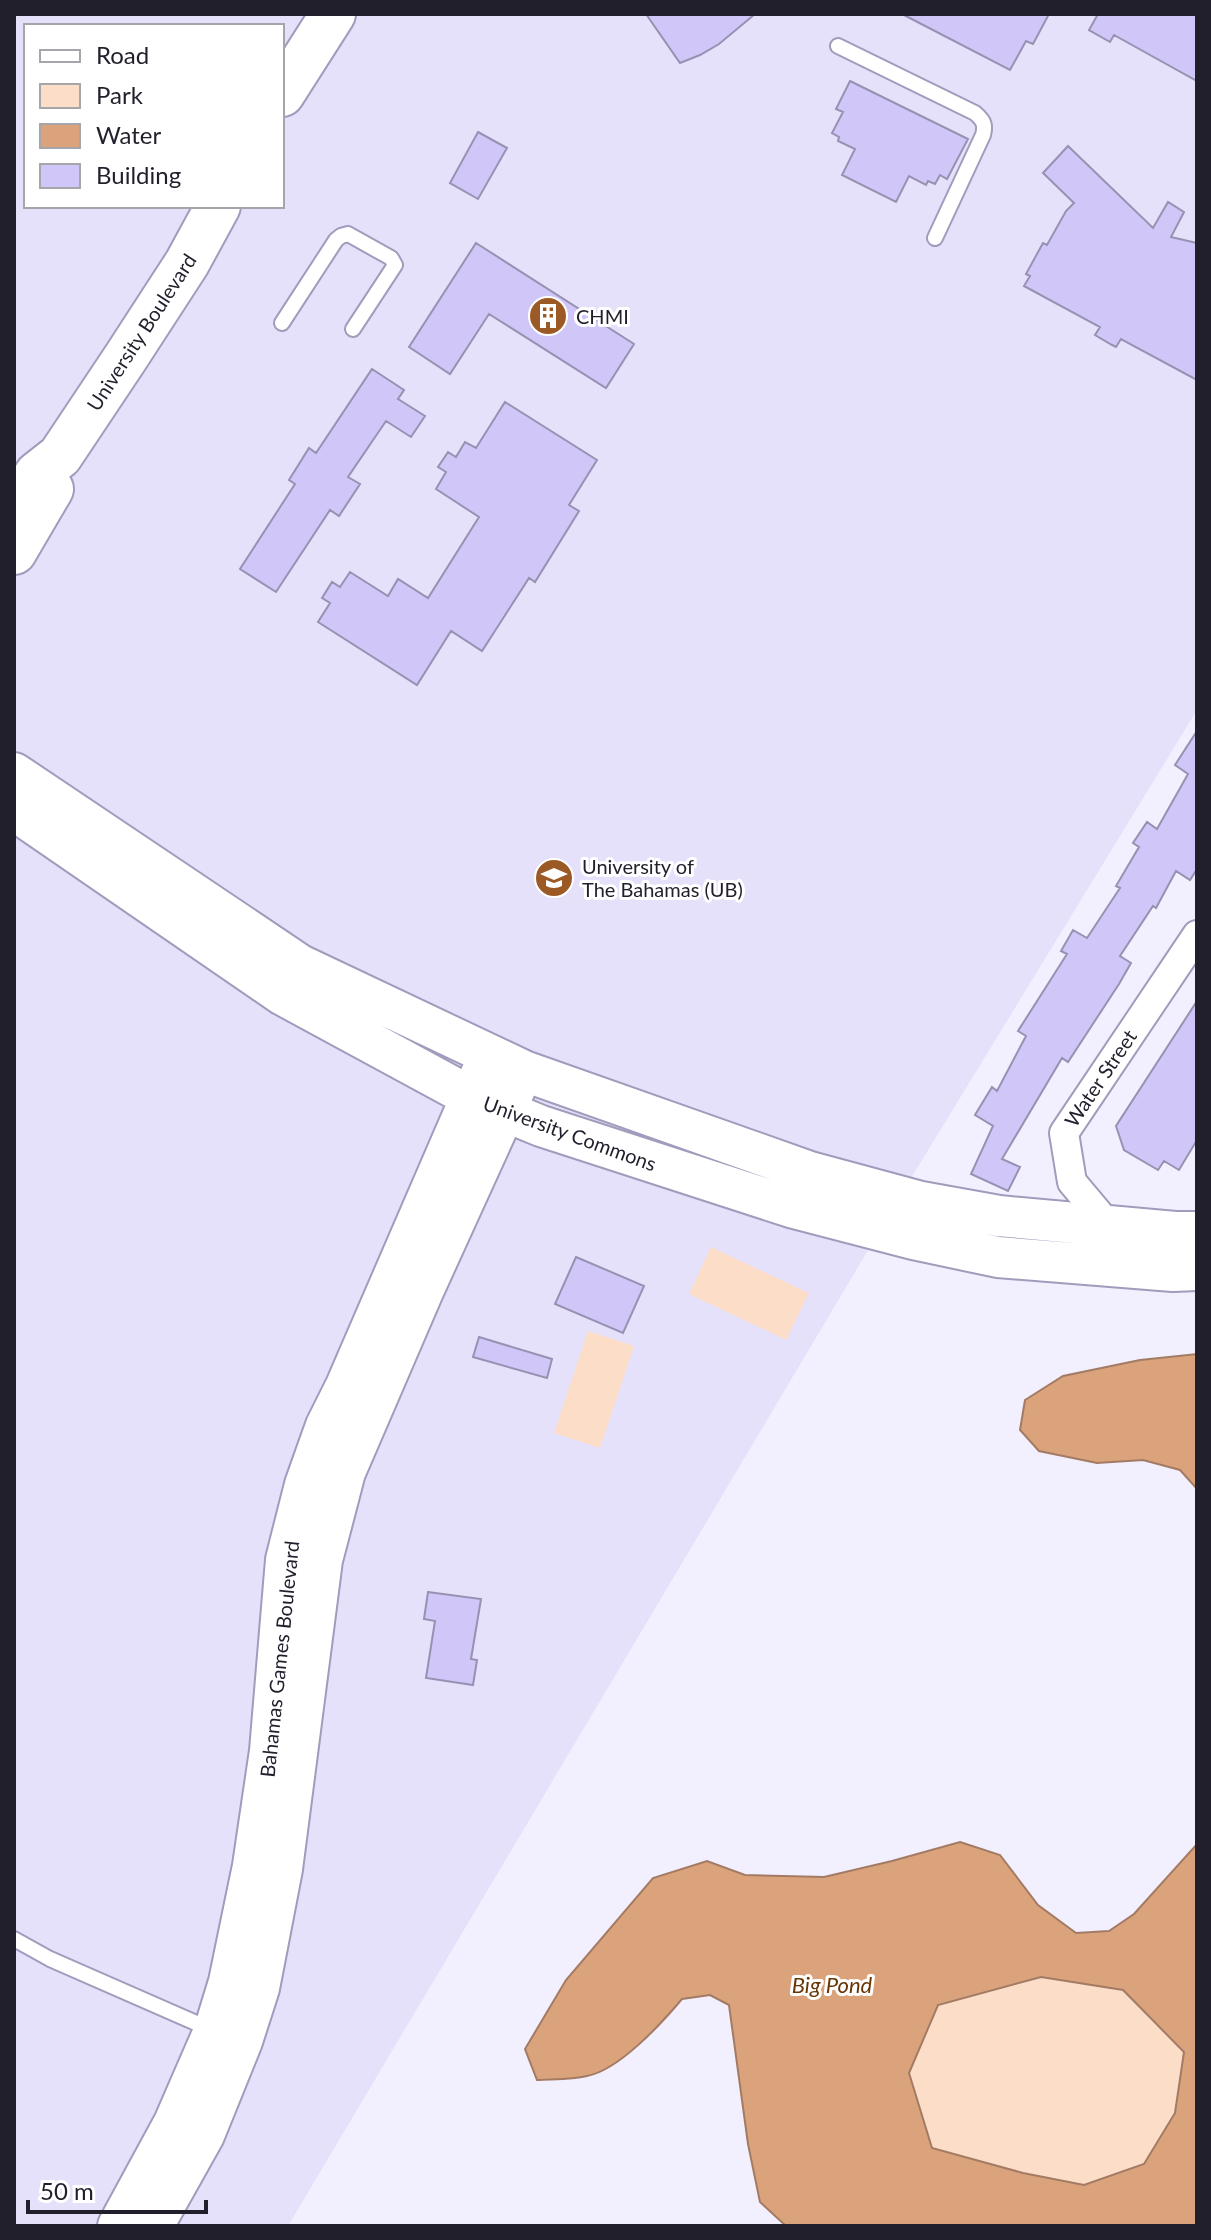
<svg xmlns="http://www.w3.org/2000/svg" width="1211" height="2240" font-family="Lato,sans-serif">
<rect width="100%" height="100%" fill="#f2effe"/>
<!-- built -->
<path fill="#e6e1fb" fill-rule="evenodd" d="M14 14H1197V710L905 1188 288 2226H14ZM26 26H282V206H26Z"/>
<!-- green -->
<path fill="#fbddc8" d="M711 1247 809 1293 786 1340 689 1294Z
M588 1331 634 1346 600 1448 554 1433Z
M1041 1977 1123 1990 1185 2052 1175 2113 1144 2164 1084 2185 1023 2173 932 2149 909 2073 938 2005Z"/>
<!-- water -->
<path fill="#dba37c" stroke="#a37b64" stroke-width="2" fill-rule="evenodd" d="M1197 1354V1489L1180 1470 1143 1460 1097 1463 1039 1451 1020 1430 1025 1400 1063 1376 1140 1360Z
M960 1842 1000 1855 1038 1905 1076 1933 1109 1931 1134 1914 1197 1844V2226H786L760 2202 748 2144 729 2005 710 1995 682 1999C661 2024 619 2070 587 2076 571 2080 553 2079 537 2080L525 2049 566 1980 653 1878 707 1861 745 1875 824 1877 892 1861ZM1041 1977 1123 1990 1184 2052 1175 2113 1144 2164 1084 2185 1023 2173 932 2148 909 2073 938 2005Z"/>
<!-- building -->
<path fill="#d0c7f8" stroke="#9791b2" stroke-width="2" d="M646 14H755L719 44 700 55 680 63Z
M902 14H1049L1033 44 1026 41 1010 70Z
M1098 14H1197V81L1114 35 1110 42 1089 30Z
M850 81 968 139 947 179 940 175 935 184 928 181 926 185 909 176 896 202 842 175 855 149 838 141 839 137 832 133 843 112 836 109Z
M478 132 507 148 478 199 450 183Z
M1068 146 1153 228 1168 202 1184 212 1171 237 1197 243V380L1121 339 1116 347 1112 345 1095 335 1100 327 1024 286 1030 276 1026 274 1043 243 1047 245 1066 211 1074 203 1043 173Z
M476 243 634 344 606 388 489 314 450 374 409 347Z
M372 369 404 390 398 399 425 416 411 437 386 421 348 477 360 484 339 516 330 510 276 592 240 569 295 484 289 480 309 448 316 453Z
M505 402 597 460 569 505 579 511 535 582 529 578 482 651 451 631 417 685 318 622 330 603 322 598 332 582 340 587 350 572 388 596 398 579 428 598 479 517 436 489 446 472 438 467 448 452 456 457 465 442 476 448Z
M1197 731V869L1190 880 1176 871 1156 908 1153 906 1120 956 1131 963 1119 984 1068 1062 1062 1058 1002 1159 1020 1167 1008 1191 971 1174 993 1126 975 1115 992 1087 997 1091 1026 1036 1018 1031 1067 954 1061 951 1073 930 1087 938 1120 888 1116 886 1139 847 1133 843 1147 822 1157 829 1188 774 1175 765Z
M1197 1001V1140L1179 1170 1164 1161 1158 1170 1124 1150 1116 1126Z
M576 1257 644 1286 623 1333 555 1304Z
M479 1337 552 1359 547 1378 473 1357Z
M428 1592 481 1599 471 1659 477 1660 473 1685 426 1678 435 1621 424 1619Z"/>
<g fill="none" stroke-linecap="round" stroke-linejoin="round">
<defs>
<path id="service" d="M838 46 975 113C983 120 986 124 983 135L935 238
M282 323 336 240 341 236 348 234 391 258 395 265 353 329
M14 1939 50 1959 212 2030"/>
<path id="minor" d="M1109 1226 1072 1182 1064 1133 1197 935"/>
<path id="secondary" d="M14 773 300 965 524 1071 810 1172 921 1202 999 1216 1175 1232H1197
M14 810 283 995 471 1097 541 1126 794 1208 913 1239 998 1257 1173 1271 1197 1270
M118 2226 174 2123 214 2031 229 1982 253 1866 270 1751 286 1560 305 1485 326 1426 346 1386 481 1074
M153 2226 204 2135 242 2041 259 1988 282 1869 322 1560 345 1472 423 1291 515 1089"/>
<path id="primary" d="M282 94 333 14
M14 509 37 474 60 456 126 357 187 263 218 206
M14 552 51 489"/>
</defs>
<!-- service casing -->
<use href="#service" stroke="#a19bbc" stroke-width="18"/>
<!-- minor casing -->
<use href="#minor" stroke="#a19bbc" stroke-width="32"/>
<!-- secondary casing -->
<use href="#secondary" stroke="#a19bbc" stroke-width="44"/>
<!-- primary casing -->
<use href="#primary" stroke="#a19bbc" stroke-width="48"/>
<!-- service -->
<use href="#service" stroke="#fff" stroke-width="14"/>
<!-- minor -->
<use href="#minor" stroke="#fff" stroke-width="28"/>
<!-- secondary -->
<use href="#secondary" stroke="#fff" stroke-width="40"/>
<!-- primary -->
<use href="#primary" stroke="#fff" stroke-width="44"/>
</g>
<!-- icons -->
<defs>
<symbol id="building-disc" viewBox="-11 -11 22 22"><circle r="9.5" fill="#9b5a25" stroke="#fff"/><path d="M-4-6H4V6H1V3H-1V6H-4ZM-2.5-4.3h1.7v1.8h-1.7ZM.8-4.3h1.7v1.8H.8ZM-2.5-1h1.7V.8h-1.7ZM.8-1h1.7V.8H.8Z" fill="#fff"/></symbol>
<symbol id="university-disc" viewBox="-11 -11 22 22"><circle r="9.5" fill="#9b5a25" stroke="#fff"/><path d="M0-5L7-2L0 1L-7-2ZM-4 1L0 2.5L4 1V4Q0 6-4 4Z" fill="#fff"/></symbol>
</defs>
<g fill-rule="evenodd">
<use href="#building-disc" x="526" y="294" width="44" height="44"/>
<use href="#university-disc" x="532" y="856" width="44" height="44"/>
</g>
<g text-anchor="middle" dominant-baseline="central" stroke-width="6" stroke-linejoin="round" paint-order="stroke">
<!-- poi labels -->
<g font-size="20" fill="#211f2c" stroke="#fff" text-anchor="start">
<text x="576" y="316">CHMI</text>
<text x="582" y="866">University of<tspan x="582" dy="23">The Bahamas (UB)</tspan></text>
</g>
<!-- street labels -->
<g font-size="20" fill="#211f2c" stroke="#fff">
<text transform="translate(141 332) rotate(-57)">University Boulevard</text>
<text transform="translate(1100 1078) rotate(-56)">Water Street</text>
<text transform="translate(570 1133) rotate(20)">University Commons</text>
<text transform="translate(279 1659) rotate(-84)">Bahamas Games Boulevard</text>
</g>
<!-- water labels -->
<g font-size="22" font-style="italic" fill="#683403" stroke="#fff">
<text x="832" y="1984">Big Pond</text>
</g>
</g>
<!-- border -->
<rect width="1211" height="2240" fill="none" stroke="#211f2c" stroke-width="32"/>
<!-- legend -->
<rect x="24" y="24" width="260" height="184" fill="#ffffff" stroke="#a6a5ab" stroke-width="2"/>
<rect x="40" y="50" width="40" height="12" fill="#ffffff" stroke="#a6a5ab" stroke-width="2"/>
<text x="96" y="64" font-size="24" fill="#211f2c">Road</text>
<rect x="40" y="84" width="40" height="24" fill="#fbddc8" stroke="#a6a5ab" stroke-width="2"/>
<text x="96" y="104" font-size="24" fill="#211f2c">Park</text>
<rect x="40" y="124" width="40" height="24" fill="#dba37c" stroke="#a6a5ab" stroke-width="2"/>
<text x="96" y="144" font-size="24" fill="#211f2c">Water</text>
<rect x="40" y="164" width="40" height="24" fill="#d0c7f8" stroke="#a6a5ab" stroke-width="2"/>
<text x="96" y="184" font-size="24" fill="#211f2c">Building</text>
<!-- scale -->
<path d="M28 2200v12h178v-12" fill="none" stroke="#211f2c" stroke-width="4"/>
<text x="40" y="2200" font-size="24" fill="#211f2c" stroke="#ffffff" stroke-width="6" paint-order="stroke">50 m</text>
</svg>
